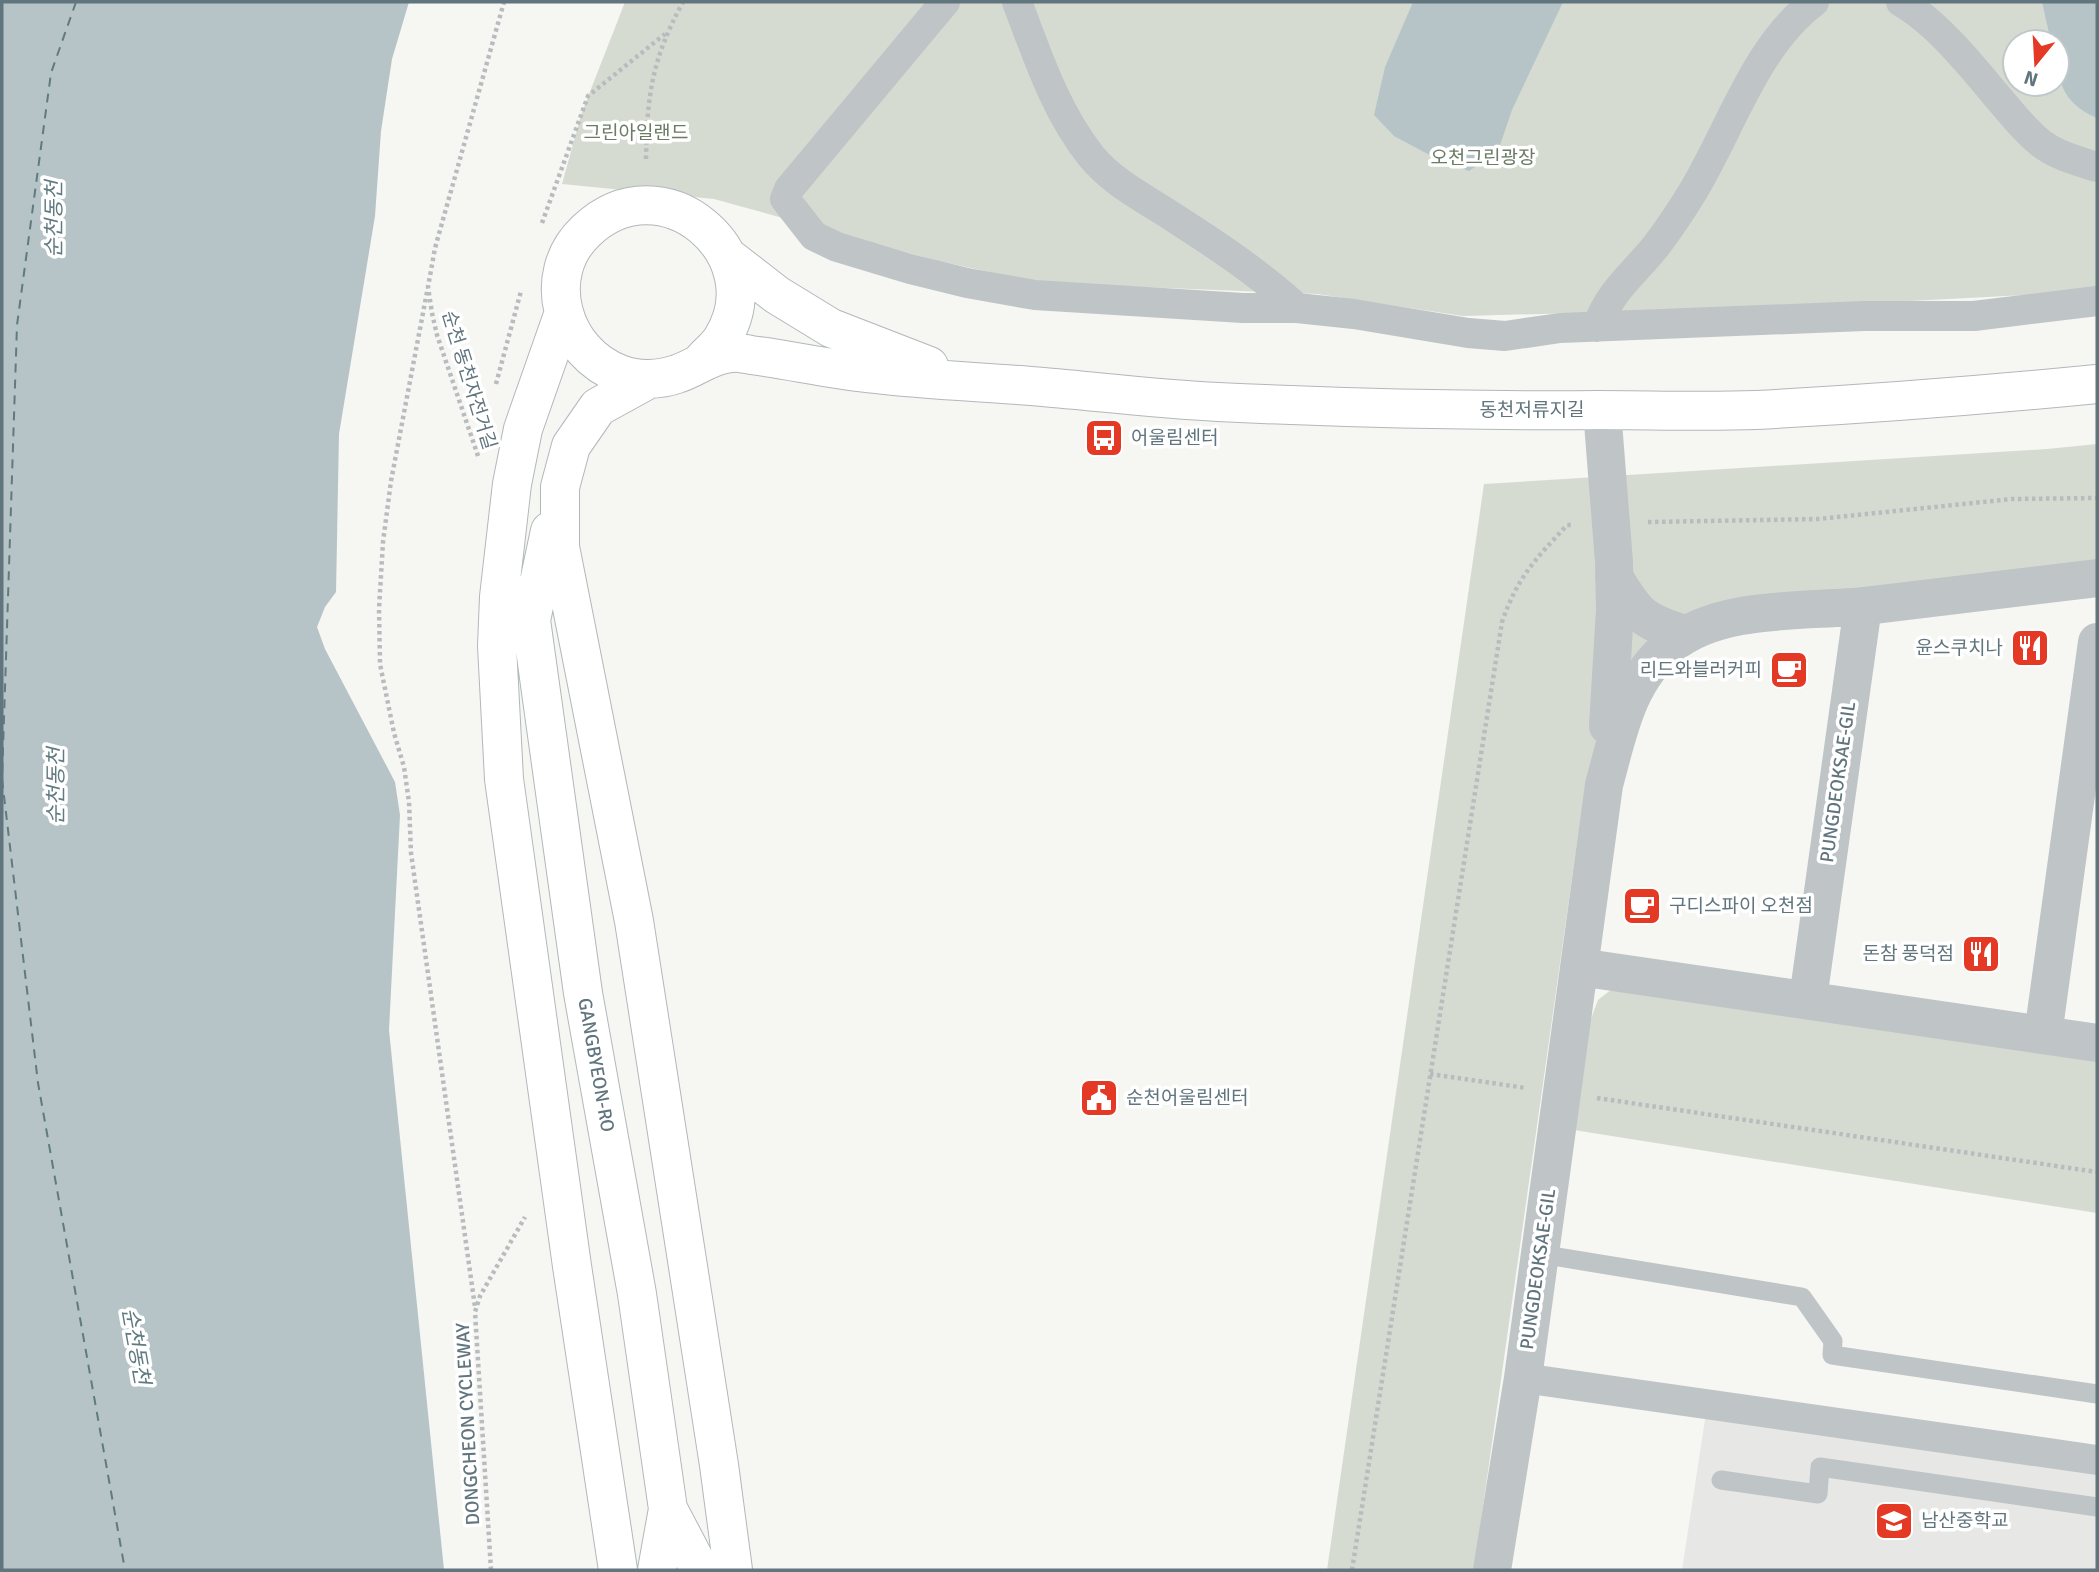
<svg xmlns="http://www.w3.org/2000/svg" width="2099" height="1572" font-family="Signika,'Noto Sans KR',sans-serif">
<rect width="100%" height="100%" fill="#f6f6f3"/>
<!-- built -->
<path fill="#e7e7e6" d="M1706 1413 2097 1472V1570H1682Z"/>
<!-- green -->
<path fill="#d6dbd2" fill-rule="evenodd" d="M625 2H2097V287L2026 295 1773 308 1463 316 1317 294 1042 283 938 261 714 199 562 184 582 112ZM2015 42H2057V84H2015Z
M2097 444V570L1692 622 1585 787 1474 1570H1327L1484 484 2047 449Z
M1617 985 2097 1051V1213L1574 1130 1589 1024 1598 1000Z"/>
<!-- water -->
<path fill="#b6c4c7" d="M2 2H409L392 59 381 131 375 216 339 434 336 592 325 607 317 627 325 649 395 782 400 815 389 1030 444 1570H2Z
M1413 2H1563L1512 110 1498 151 1469 171 1437 159 1394 136 1374 115 1385 67Z
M2042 2H2097V118C2060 102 2057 79 2057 42H2051Z"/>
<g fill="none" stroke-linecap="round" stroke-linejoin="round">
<!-- ferry -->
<path stroke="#607b80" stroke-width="2" stroke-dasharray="9 7" stroke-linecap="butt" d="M76 2 51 73 17 325 2 779 38 1083 125 1570"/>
<defs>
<path id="secondary" d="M728 257 777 295 831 328 929 366
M563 315 523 429 512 484 499 597 497 646 504 779 572 1266 618 1570
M702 361C708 354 717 347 722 339 775 255 662 158 586 231 539 275 562 353 620 374 637 381 660 380 677 374 696 368 711 354 732 353 738 352 745 354 751 355 790 360 828 369 867 373 925 380 984 382 1043 387 1101 392 1159 399 1218 402 1345 408 1472 411 1599 410 1651 410 1704 412 1756 410 1870 404 1984 395 2097 384
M649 379 598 407 571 446 560 487V547L634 921 719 1465 733 1570
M527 594 531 620 550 531
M531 620 583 993 637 1294 668 1509 657 1570
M668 1509 700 1570"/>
</defs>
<!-- secondary casing -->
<use href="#secondary" stroke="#b1b8bb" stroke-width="40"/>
<!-- path -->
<path stroke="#b9bcbe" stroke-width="4.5" stroke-dasharray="3.5 3.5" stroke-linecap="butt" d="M646 159C647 95 652 59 683 2
M542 223 588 96 665 34
M427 292 391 481 383 542 379 609 380 664 394 733 404 767 409 802 411 853 475 1307
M496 384 521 291
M478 456 437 335 432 313 428 287 435 248 504 2
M1648 522 1818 519 2012 499 2097 498
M1430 1074 1526 1088
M1597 1098 2097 1172
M491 1570 475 1312 480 1296 525 1217
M1352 1570 1502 622C1518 576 1535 560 1567 525H1573"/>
<!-- service -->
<path stroke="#bfc4c7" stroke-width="19" d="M1540 1254 1802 1297 1833 1341 1832 1355 2097 1394
M1721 1480 1818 1494 1820 1467 2097 1507"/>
<!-- pedestrian -->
<path stroke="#bfc4c7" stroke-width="30" d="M945 2 789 189 785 199 814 236 837 247 910 269 967 283 1035 295 1243 308H1297L1354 314 1468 333 1505 336 1560 328 1864 316H1974L2097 301
M1017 2C1037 54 1055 111 1091 156 1114 184 1146 199 1176 219 1218 246 1260 274 1297 308
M1901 2C1938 23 1973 68 2001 101 2014 116 2026 132 2042 144 2058 156 2078 161 2097 167
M1597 327C1611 289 1632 276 1656 246 1669 229 1681 211 1692 193 1730 131 1755 46 1814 2
M1523 1378 2097 1460"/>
<!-- minor -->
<path stroke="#bfc4c7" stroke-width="38" d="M1602 410 1614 562 1615 610 1608 726
M1614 577C1637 615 1642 621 1685 634
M1579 967 2097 1043
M1808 999 1863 606
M2043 1035 2097 642
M1492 1570 1523 1378 1604 785C1618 734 1627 680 1671 645 1720 605 1804 612 1865 606 1943 597 2020 587 2097 578"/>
<!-- secondary -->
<use href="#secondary" stroke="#fff" stroke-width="38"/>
</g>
<!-- icons -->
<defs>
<symbol id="bus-square" viewBox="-11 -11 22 22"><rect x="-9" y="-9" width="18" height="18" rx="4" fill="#e43a25" stroke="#fff"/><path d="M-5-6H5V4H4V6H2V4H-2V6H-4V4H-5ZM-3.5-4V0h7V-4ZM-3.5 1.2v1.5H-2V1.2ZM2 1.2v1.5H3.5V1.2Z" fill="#fff"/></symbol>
<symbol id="restaurant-square" viewBox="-11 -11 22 22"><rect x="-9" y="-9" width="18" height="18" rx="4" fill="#e43a25" stroke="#fff"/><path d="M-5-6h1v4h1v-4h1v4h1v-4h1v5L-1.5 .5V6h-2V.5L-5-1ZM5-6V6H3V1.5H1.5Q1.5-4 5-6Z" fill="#fff"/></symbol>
<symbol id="cafe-square" viewBox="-11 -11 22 22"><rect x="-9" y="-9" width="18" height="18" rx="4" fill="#e43a25" stroke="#fff"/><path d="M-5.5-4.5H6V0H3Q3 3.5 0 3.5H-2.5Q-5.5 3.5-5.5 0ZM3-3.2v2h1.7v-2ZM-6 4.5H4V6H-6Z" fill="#fff"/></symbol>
<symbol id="civic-square" viewBox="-11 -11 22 22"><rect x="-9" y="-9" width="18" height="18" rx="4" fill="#e43a25" stroke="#fff"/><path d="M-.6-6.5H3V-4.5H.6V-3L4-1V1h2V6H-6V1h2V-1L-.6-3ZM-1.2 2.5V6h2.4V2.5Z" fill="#fff"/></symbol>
<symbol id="school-square" viewBox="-11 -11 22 22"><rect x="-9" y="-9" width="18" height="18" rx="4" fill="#e43a25" stroke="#fff"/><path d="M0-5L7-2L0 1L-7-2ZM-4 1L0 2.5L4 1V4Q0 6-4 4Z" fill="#fff"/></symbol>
</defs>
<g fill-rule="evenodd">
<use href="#bus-square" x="1082" y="416" width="44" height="44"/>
<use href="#restaurant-square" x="2008" y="626" width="44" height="44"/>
<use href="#cafe-square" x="1767" y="648" width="44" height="44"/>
<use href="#cafe-square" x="1620" y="884" width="44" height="44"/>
<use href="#restaurant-square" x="1959" y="932" width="44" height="44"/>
<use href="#civic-square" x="1077" y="1076" width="44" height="44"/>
<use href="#school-square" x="1872" y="1499" width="44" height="44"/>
</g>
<g text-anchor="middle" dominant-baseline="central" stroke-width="7" stroke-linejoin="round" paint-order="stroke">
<!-- park labels -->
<g font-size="19" fill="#6b7b64" stroke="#fff">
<text x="636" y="133">그린아일랜드</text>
<text x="1483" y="158">오천그린광장</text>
</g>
<!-- street labels -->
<g font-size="19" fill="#61757e" stroke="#fff">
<text transform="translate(469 380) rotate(73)">순천 동천자전거길</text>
<text x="1532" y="410">동천저류지길</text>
<text transform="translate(1838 782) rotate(-82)">PUNGDEOKSAE-GIL</text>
<text transform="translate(596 1065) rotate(80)">GANGBYEON-RO</text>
<text transform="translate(1538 1269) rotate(-82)">PUNGDEOKSAE-GIL</text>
<text transform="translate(468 1424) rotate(-93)">DONGCHEON CYCLEWAY</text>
</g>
<!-- poi labels -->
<g font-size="19" fill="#61757e" stroke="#fff" text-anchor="start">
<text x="1131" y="438">어울림센터</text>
<text x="2003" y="648" text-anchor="end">윤스쿠치나</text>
<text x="1762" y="670" text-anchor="end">리드와블러커피</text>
<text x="1669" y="906">구디스파이 오천점</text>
<text x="1954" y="954" text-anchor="end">돈참 풍덕점</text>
<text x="1126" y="1098">순천어울림센터</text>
<text x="1921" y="1521">남산중학교</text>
</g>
<!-- water labels -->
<g font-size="21" font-style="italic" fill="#607b80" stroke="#fff">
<text transform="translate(54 219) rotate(-90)">순천동천</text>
<text transform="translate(56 786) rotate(-90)">순천동천</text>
<text transform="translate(136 1346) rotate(80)">순천동천</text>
</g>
</g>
<!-- border -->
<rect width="2099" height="1572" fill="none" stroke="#61757e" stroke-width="7"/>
<!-- north arrow -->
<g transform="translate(2036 63) rotate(198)"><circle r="33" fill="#ffffff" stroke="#c0c8cb" stroke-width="2"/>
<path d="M0-5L12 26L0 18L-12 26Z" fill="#e43a25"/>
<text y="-10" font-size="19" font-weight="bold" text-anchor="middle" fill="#61757e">N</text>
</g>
</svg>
